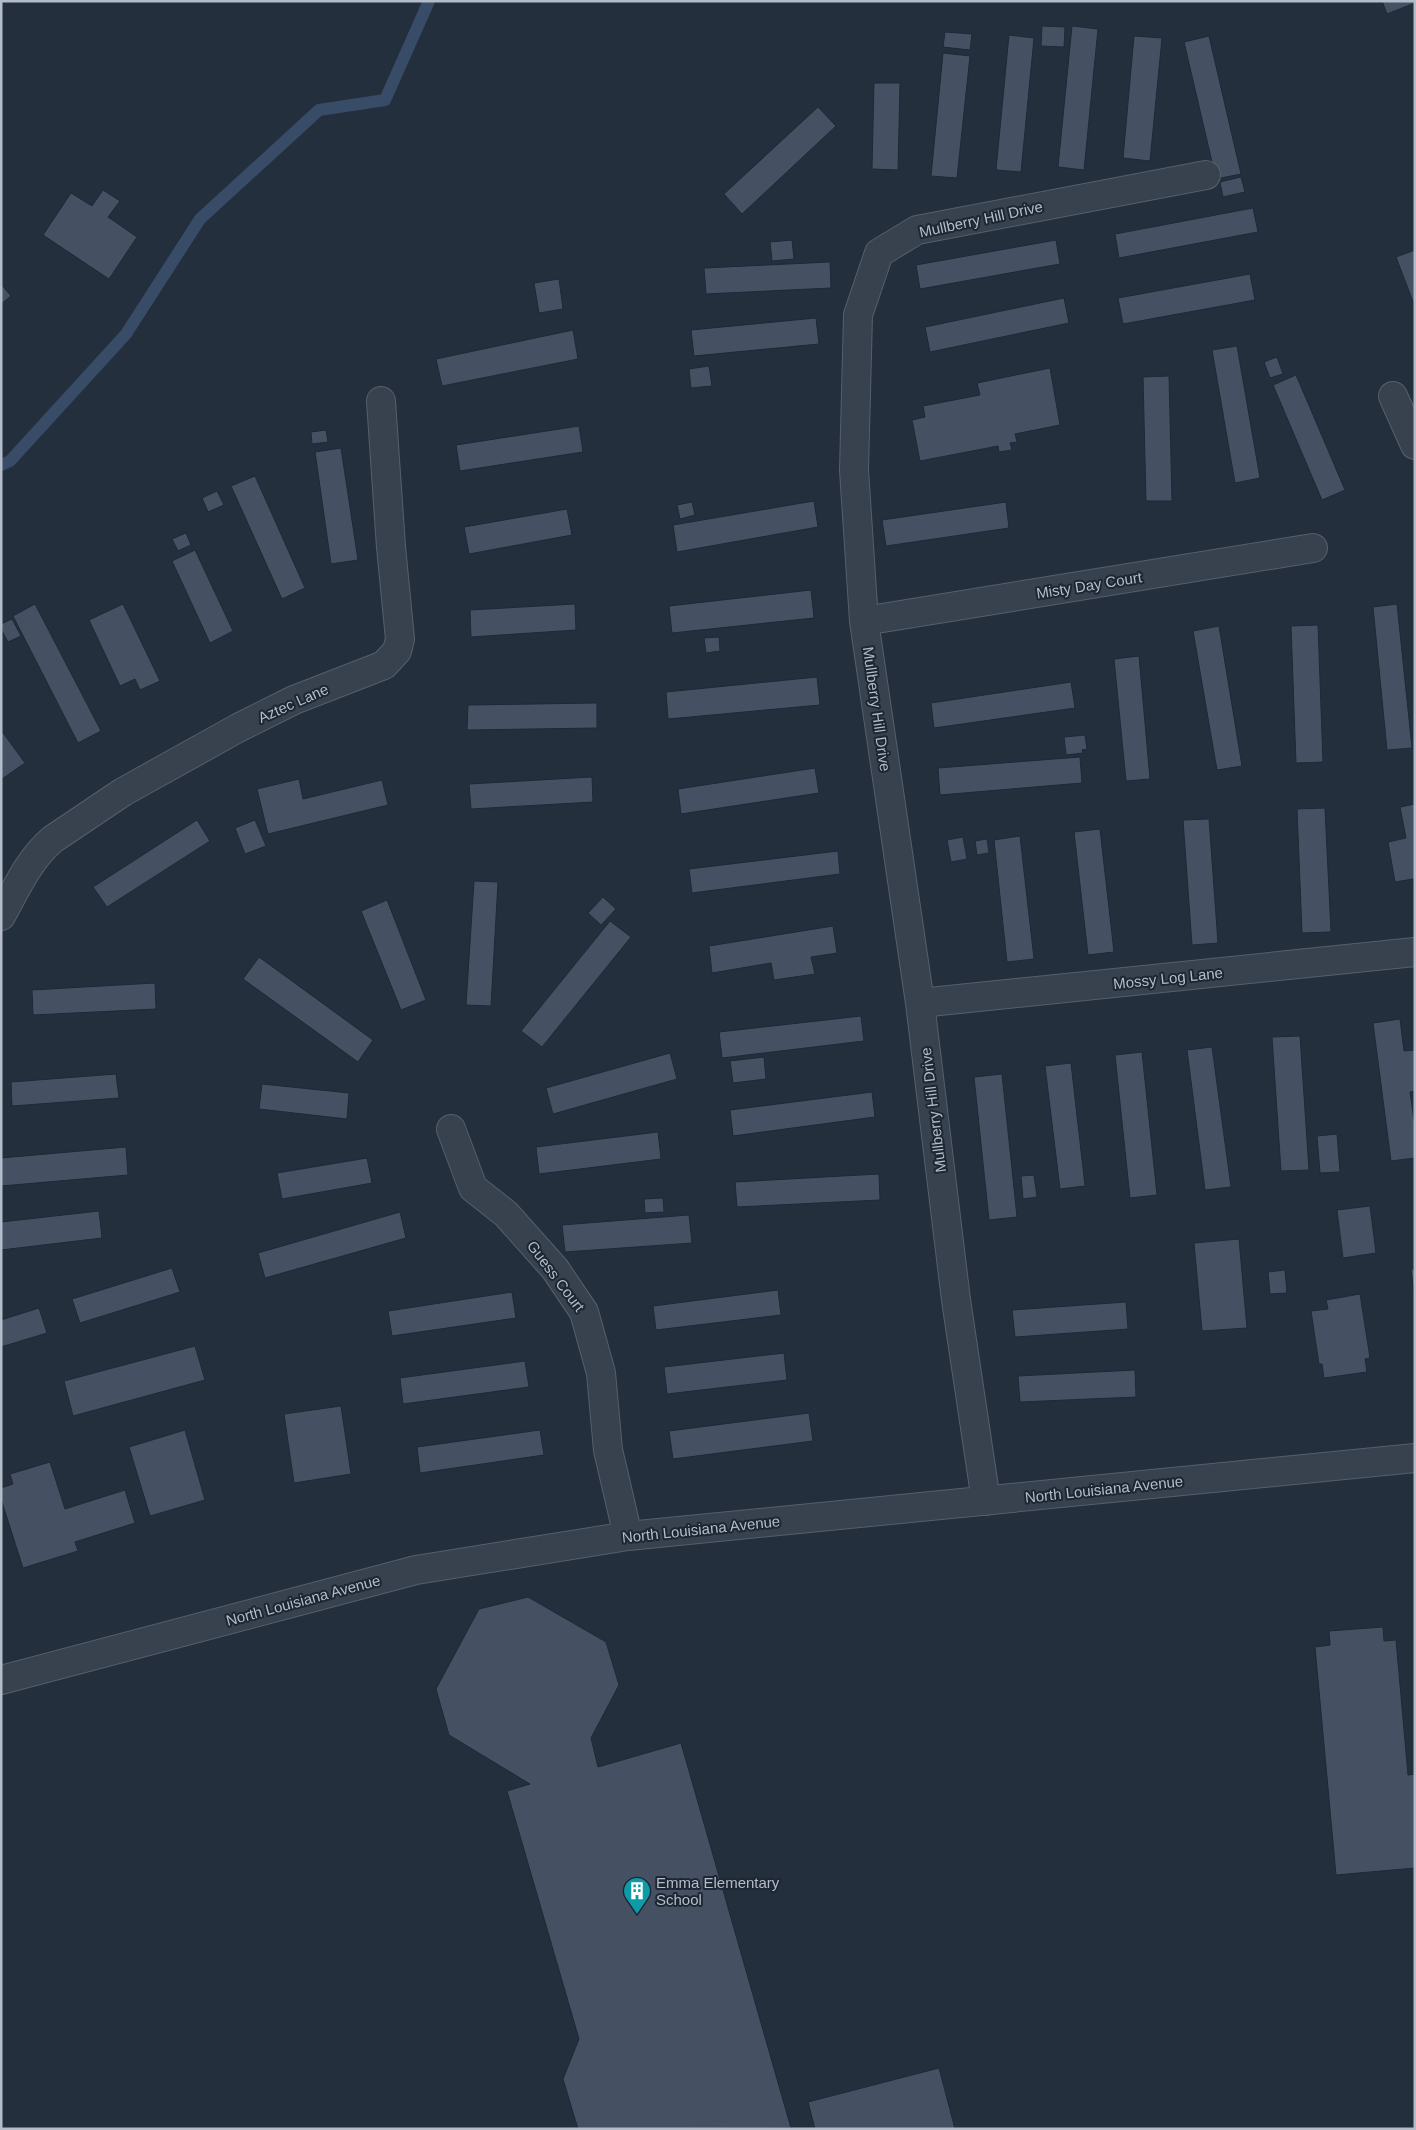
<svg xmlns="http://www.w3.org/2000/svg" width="1416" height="2130" font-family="Arial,sans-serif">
<rect width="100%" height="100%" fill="#242f3e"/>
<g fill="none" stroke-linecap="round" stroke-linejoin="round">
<!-- stream -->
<path stroke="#394c67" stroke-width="12" d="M1 465 10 461 126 334 200 219 319 110 385 100 429 1"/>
</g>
<!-- building -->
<path fill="#455162" stroke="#1f2835" d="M1382 1H1415V3L1387 14Z
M1042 26 1065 27 1064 47 1041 46Z
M1072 26 1098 29 1084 170 1058 167Z
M945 32 972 34 970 50 943 47Z
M1009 35 1034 38 1021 172 996 170Z
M1134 36 1162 38 1150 161 1123 158Z
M1209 36 1241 174 1216 179 1184 42Z
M943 53 970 56 957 178 931 176Z
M874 83H900L898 170 872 169Z
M818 107 836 126 742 214 724 194Z
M1241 177 1245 192 1223 197 1220 182Z
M103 190 120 201 108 217 137 237 109 279 43 235 71 193 92 206Z
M1253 208 1258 232 1119 258 1115 234Z
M792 240 794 259 772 261 770 242Z
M1056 240 1060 264 920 289 916 265Z
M1415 250V307L1396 257Z
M830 262 831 288 706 294 704 268Z
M1250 274 1255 300 1123 324 1118 298Z
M559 279 563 309 539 313 534 283Z
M1 284 11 296 1 304Z
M1064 298 1069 323 930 352 925 327Z
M816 318 819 344 694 356 691 330Z
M573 330 578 359 442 386 436 359Z
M1237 346 1260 478 1235 483 1212 350Z
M1277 357 1283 374 1270 378 1264 362Z
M709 366 712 386 691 388 689 369Z
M1050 368 1060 425 1015 434 1017 442 1010 443 1012 450 999 452 998 446 920 461 912 420 925 417 923 406 980 395 977 383Z
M1296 375 1345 490 1322 500 1273 385Z
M1169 376 1172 501H1146L1143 377Z
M579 426 583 452 460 471 456 445Z
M326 430 328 442 312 444 311 432Z
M341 448 358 560 331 564 315 452Z
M255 476 305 588 282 599 231 486Z
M217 491 224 505 208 512 202 498Z
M814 501 818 527 677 552 673 525Z
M692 502 695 515 680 519 677 505Z
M1006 502 1009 528 886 546 882 520Z
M567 509 572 535 469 554 464 527Z
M186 533 191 545 178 551 172 539Z
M195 550 233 631 210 643 172 561Z
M811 590 814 618 672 633 669 606Z
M35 604 101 731 78 743 13 616Z
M123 604 160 681 140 690 135 679 120 686 89 620Z
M575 604 576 630 471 637 470 610Z
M1397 604 1412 748 1387 750 1373 607Z
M12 619 21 636 8 642 1 629V624Z
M1318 625 1323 762 1296 763 1291 626Z
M1219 626 1242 766 1217 770 1193 631Z
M719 637 720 651 706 653 704 638Z
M1139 656 1150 779 1126 781 1114 659Z
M817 677 820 705 668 719 666 692Z
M1071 682 1075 708 934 728 931 703Z
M597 703V728L467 730 468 705Z
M1 730 25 763 2 779 1 777Z
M1085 735 1087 749 1082 750 1083 753 1066 755 1064 737Z
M1080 757 1082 783 940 795 938 768Z
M815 768 819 793 681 814 678 789Z
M592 777 593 802 471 809 469 784Z
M299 779 303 799 382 780 388 805 268 834 257 789Z
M1415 804V890L1413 879 1395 882 1388 842 1406 838 1400 807Z
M1325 808 1331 932 1302 933 1297 809Z
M1209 819 1218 943 1192 945 1183 820Z
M197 820 210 841 107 907 93 887Z
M255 820 266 846 245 854 235 828Z
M1100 829 1114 952 1088 955 1074 832Z
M1020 836 1034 959 1007 962 994 840Z
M963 837 967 859 951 862 947 840Z
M987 839 989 853 977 855 975 841Z
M838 851 840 874 692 893 689 869Z
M474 881 498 882 491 1006 466 1005Z
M603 897 616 909 601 925 588 913Z
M387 900 426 1000 401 1010 361 911Z
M610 921 631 937 542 1047 521 1031Z
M833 926 837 953 811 957 815 974 774 980 771 963 712 973 709 946Z
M259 957 373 1040 358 1062 243 979Z
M155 983 156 1009 33 1015 32 990Z
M861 1016 864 1041 722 1058 719 1032Z
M1400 1019 1404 1051 1415 1050V1091L1410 1092 1415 1127V1158L1391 1161 1373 1023Z
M1300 1036 1309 1170 1281 1171 1272 1037Z
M1212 1047 1231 1187 1205 1190 1187 1050Z
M1142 1052 1157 1195 1130 1198 1115 1055Z
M670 1053 677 1079 553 1114 546 1088Z
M764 1057 766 1079 733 1083 730 1061Z
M1071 1063 1085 1186 1060 1189 1045 1066Z
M116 1074 119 1098 12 1106 11 1082Z
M1002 1074 1017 1217 989 1220 974 1077Z
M262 1084 349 1093 347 1119 259 1109Z
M872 1092 875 1117 733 1136 730 1110Z
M658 1132 661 1159 539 1174 536 1147Z
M1337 1134 1340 1172 1320 1173 1317 1136Z
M126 1147 128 1175 1 1186V1158Z
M367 1158 372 1183 282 1199 277 1173Z
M879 1174 880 1200 737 1207 735 1182Z
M1034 1175 1037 1197 1023 1199 1021 1176Z
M663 1198 664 1212 645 1213 644 1199Z
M1370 1206 1376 1253 1343 1258 1337 1210Z
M99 1211 102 1238 1 1250V1222Z
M400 1212 406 1238 265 1278 258 1253Z
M689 1215 692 1243 565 1252 562 1225Z
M1239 1239 1247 1328 1202 1331 1194 1243Z
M172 1268 180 1292 80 1323 72 1299Z
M1411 1269H1415V1302Z
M1285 1270 1287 1293 1270 1294 1268 1272Z
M778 1290 781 1315 656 1330 653 1306Z
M512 1292 516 1318 392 1336 388 1311Z
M1360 1294 1370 1358 1365 1359 1367 1372 1324 1378 1322 1364H1319L1311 1311 1328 1309 1326 1300Z
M1126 1302 1128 1329 1015 1337 1012 1310Z
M39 1308 47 1333 1 1347V1320Z
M195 1346 205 1380 73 1416 64 1381Z
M784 1353 787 1380 667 1394 664 1367Z
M525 1361 529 1387 403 1404 400 1378Z
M1135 1370 1136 1397 1020 1402 1018 1376Z
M341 1406 351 1474 294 1483 284 1414Z
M809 1413 813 1441 673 1459 669 1431Z
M185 1430 205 1500 150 1516 129 1447Z
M540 1430 544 1455 420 1473 417 1447Z
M50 1462 65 1509 125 1490 135 1523 75 1542 78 1551 23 1568 1 1499V1488L13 1484 10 1474Z
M528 1597 606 1642 619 1685 591 1738 598 1767 681 1743 791 2128 578 2129 563 2079 579 2039 507 1791 530 1784 449 1735 436 1689 479 1609Z
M1383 1627 1384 1641 1396 1640 1408 1775 1415 1774V1868L1336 1875 1315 1647 1330 1645 1329 1631Z
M939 2068 955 2129H815L808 2102Z"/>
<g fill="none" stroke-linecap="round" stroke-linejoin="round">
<defs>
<path id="minor" d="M1393 396 1415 445
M864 621 1313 548
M1 916C16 889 29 859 53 839L123 792 238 728 294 700 384 665 397 651 400 639 391 547 381 401
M920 1003 1415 952
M451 1129 473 1188 506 1214 555 1269 584 1312 601 1373 608 1450 628 1536
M986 1501 956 1300 920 1003 864 621 854 470 858 315 879 253 917 230 1206 175
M1 1680 416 1570 628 1536 1415 1458"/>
</defs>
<!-- minor casing -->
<use href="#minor" stroke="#565f6c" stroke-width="30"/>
<!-- minor -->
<use href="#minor" stroke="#38414e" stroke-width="28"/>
</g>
<!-- icons -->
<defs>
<symbol id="building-pin" viewBox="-11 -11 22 30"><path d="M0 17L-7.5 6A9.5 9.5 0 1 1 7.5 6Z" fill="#0f9aa8" stroke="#1d2633"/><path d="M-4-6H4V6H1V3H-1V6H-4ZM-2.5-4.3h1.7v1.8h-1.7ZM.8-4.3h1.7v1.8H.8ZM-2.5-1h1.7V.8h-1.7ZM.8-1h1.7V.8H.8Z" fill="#fff"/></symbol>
</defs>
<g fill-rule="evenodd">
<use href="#building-pin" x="621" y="1875" width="32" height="43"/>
</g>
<g text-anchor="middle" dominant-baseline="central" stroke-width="4" stroke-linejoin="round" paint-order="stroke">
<!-- street labels -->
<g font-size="15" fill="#b4bcc9" stroke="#1d2633">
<text transform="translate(981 219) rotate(-12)">Mullberry Hill Drive</text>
<text transform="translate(1089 585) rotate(-9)">Misty Day Court</text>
<text transform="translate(293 703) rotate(-24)">Aztec Lane</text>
<text transform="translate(877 709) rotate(82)">Mullberry Hill Drive</text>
<text transform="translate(1168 978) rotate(-6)">Mossy Log Lane</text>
<text transform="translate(933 1110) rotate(-97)">Mullberry Hill Drive</text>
<text transform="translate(556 1276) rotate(53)">Guess Court</text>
<text transform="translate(1104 1489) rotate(-6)">North Louisiana Avenue</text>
<text transform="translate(701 1529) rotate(-6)">North Louisiana Avenue</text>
<text transform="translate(303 1600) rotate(-15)">North Louisiana Avenue</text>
</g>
<!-- poi labels -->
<g font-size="15" fill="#b4bcc9" stroke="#1d2633" text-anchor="start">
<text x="656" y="1882">Emma Elementary<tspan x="656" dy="17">School</tspan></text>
</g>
</g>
<!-- border -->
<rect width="1416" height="2130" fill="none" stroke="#b4bcc9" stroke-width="5"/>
</svg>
